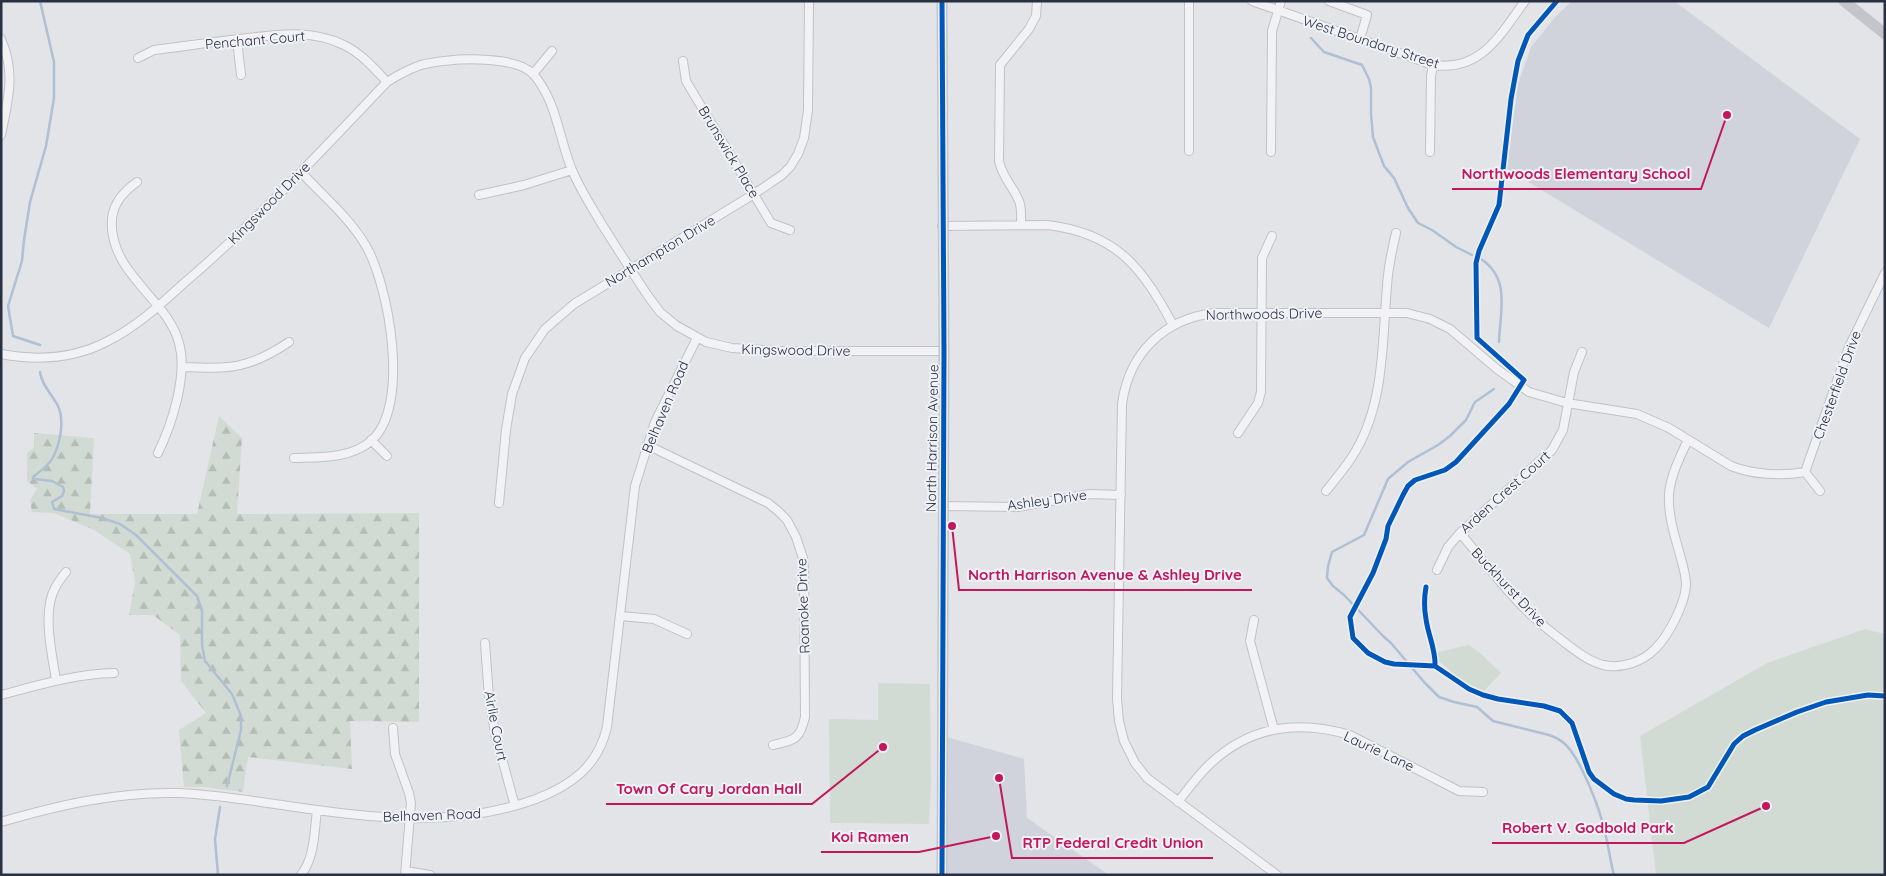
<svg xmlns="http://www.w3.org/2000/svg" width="1886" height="876" font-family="Quicksand,sans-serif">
<defs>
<pattern id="forest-firs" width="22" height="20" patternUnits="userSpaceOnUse" patternTransform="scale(1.25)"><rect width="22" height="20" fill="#d2dbd3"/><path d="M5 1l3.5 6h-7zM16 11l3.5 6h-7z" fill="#b4bcb6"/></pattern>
</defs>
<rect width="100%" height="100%" fill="#e2e4e8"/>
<!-- built -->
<path fill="#d0d3db" d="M1572 1H1674L1860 139 1769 328 1507 169 1518 84 1531 47 1556 16Z
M943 736 1024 759 1027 818 1109 875H942Z"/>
<!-- green -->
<path fill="#d2dbd3" d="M1865 629 1885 634V875H1656L1640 736 1767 663Z
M1469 645 1480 653 1501 673 1483 692 1460 679 1439 661 1438 652Z
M878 683 930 684 931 785 929 824 830 823 829 719 878 720Z"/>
<!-- forest -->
<path fill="url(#forest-firs)" d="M219 416 242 438 237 514 419 513V722L350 721 352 769 248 757 243 792 204 787H184L179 730 206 713 181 681 180 635 153 615H129L135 582 130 554 94 530 54 513 32 512 30 500 37 489 27 481V453L34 448V433L94 438 90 514H197Z"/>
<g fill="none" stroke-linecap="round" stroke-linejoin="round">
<!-- stream -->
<path stroke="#afbfd4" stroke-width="2.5" d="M40 1 54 62V98L46 146 30 202 24 240 22 261 8 306 13 336 40 345
M1311 38 1324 52 1362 65 1369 79 1371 88V114L1373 137 1384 166 1394 178 1408 208 1418 223 1432 230 1456 247 1472 255
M1481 259C1511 279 1500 311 1499 342
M40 372C42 386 52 394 58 406 65 421 60 445 52 459 48 466 39 472 33 477L34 479 52 481 63 487 64 491 62 496 52 502 54 509 102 518 120 524 136 535 197 596 202 611V645L205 661 232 694 241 716V730L227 786
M1494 389 1475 402 1466 420 1450 436 1438 445 1408 462 1388 479 1364 535 1332 552 1328 566 1327 578 1333 586 1344 595 1383 636 1391 643 1424 682 1439 697 1454 702 1477 707 1493 721 1549 735C1555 737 1561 740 1566 745 1581 760 1601 811 1605 833 1609 847 1610 861 1614 875
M218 875 215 839 220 807"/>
<defs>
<path id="minor" d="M1252 1 1433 65C1481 72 1500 35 1525 1
M1329 1 1367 15 1360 39
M1 39C16 73 8 100 1 135
M237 40 241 75
M138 58 154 50C179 47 205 43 230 40 268 36 308 27 344 45 362 54 374 68 387 82
M683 61 686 81 771 223 790 230
M533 74 552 51
M1189 151V1
M1271 152 1272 31 1281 1
M1430 152 1431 76 1433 65
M137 182C120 194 110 208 112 229 116 277 168 301 179 343 188 375 172 424 158 453
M479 195 524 185 572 170
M1021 225C1021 217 1022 208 1019 201 1013 186 1002 177 999 161L1000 65 1029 29 1036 16 1037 1
M942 226 1047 225C1116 233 1142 267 1173 325
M1 354C38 361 74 359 108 341 136 327 160 305 183 284 256 222 321 151 387 82 398 75 409 69 421 65 445 58 516 54 534 75 557 102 559 139 572 170 580 189 591 206 601 223 617 248 632 272 648 296L660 312 677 326 706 342 732 348 778 351H944
M183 367C230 369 249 369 289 342
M1238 433 1258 403 1261 392 1262 258 1272 236
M371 440 387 456
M647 445 768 503 778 511 787 520 796 537 803 558 804 570 805 717C800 740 794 740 773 745
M294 458C320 457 350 459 371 441 411 407 389 286 366 246 349 217 323 196 301 172
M1805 472 1849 347 1885 273
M1805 472 1820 491
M1326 491C1335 480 1344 469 1352 457 1385 406 1382 343 1387 286 1388 268 1392 250 1396 233
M499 503 506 430 512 394 525 358 545 329 574 304 754 194 782 175 790 167 798 154 804 138 808 110 809 1
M943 506 1018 507 1090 494 1121 495
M1460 533C1485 562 1509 596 1538 621 1546 628 1555 635 1564 642 1576 651 1588 661 1603 665 1622 669 1642 662 1655 649 1669 635 1685 604 1686 585 1686 571 1680 557 1677 544 1663 498 1667 483 1688 440
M1437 570 1448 547 1460 533 1552 450 1563 430 1574 372 1582 352
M620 616 654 619 687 634
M1254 620 1250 641 1274 730
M485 643 489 698 495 733 515 806
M56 680C52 654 42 612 55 588 58 582 62 577 66 572
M1 695C39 685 75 674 114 673
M393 728 395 754 409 793 411 803 405 875
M1178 802C1188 789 1198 775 1210 764 1250 726 1299 720 1350 735L1459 791 1483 792
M1 822C59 805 116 792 176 793 212 794 246 800 282 805 366 818 454 829 536 799 572 785 598 766 607 727L635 486 655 422 697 338
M406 871 430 875
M301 875C315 857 314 832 317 811
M1277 875 1147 778 1135 763 1124 741 1119 721 1117 699 1122 404C1129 353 1164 319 1214 313H1407L1430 319 1450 329 1497 369 1529 392 1567 403 1637 414 1669 428 1731 466C1754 475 1782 476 1805 472"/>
</defs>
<!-- minor casing -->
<use href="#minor" stroke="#c0c2c6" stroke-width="10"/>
<!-- minor -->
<use href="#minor" stroke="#f2f2f4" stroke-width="8"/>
<!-- secondary -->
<path stroke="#c3c5ca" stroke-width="11" d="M1844 1 1885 34
M942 875 944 351 942 1"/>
<defs>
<path id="cycleway" d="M1557 1 1528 35 1518 61 1511 99 1499 205 1479 251 1476 263 1477 338 1524 380 1509 404 1456 462 1445 470 1415 480 1408 486 1403 495 1388 526 1386 539 1373 573 1350 617 1353 638 1368 653 1385 662 1394 664 1435 666 1469 689 1483 695 1498 699 1544 706 1560 711 1572 723 1589 772 1594 779 1614 794 1626 799 1634 800 1661 801 1689 797 1708 787 1734 744 1743 736 1755 730 1797 712 1826 702 1868 695 1885 696
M1426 587C1424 598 1424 608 1426 619 1428 635 1436 650 1435 666
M942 875 944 351 942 1"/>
</defs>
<!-- cycleway casing -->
<use href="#cycleway" stroke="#f0f2f7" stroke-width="8"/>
<!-- cycleway -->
<use href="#cycleway" stroke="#0057b8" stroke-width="5"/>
</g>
<g text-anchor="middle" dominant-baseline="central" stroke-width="4" stroke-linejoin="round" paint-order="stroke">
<!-- street labels -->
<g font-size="14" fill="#283042" stroke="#f0f2f7">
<text transform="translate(255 40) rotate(-5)">Penchant Court</text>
<text transform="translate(1371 42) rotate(18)">West Boundary Street</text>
<text transform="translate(729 152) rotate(59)">Brunswick Place</text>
<text transform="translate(269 203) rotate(-45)">Kingswood Drive</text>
<text transform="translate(660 251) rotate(-31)">Northampton Drive</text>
<text transform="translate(1264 314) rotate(-1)">Northwoods Drive</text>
<text transform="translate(796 350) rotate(1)">Kingswood Drive</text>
<text transform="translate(1837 385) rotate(-70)">Chesterfield Drive</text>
<text transform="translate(665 407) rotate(-67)">Belhaven Road</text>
<text transform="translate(932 438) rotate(-89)">North Harrison Avenue</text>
<text transform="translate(1505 492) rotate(-42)">Arden Crest Court</text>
<text transform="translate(1047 500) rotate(-8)">Ashley Drive</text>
<text transform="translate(1509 587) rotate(47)">Buckhurst Drive</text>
<text transform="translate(803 606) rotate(-92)">Roanoke Drive</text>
<text transform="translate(496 726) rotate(79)">Airlie Court</text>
<text transform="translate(1379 751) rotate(25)">Laurie Lane</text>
<text transform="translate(432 815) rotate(-2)">Belhaven Road</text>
</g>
</g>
<!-- callouts -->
<path fill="none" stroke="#c2185b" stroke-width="2" d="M1727 115L1701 189H1452M952 526L959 590H1252M883 747L812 804H606M1766 806L1684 843H1492M996 836L919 852H821M999 778L1012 858H1213"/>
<g fill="#c2185b" stroke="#f0f2f7" stroke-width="2">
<circle cx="1727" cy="115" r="5"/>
<circle cx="952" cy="526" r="5"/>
<circle cx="883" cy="747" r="5"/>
<circle cx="1766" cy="806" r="5"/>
<circle cx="996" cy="836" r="5"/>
<circle cx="999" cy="778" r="5"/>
</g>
<g font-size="15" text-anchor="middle" font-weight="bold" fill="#c2185b" stroke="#f0f2f7" stroke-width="4" stroke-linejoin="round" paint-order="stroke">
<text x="1576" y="179">Northwoods Elementary School</text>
<text x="1105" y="580">North Harrison Avenue &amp; Ashley Drive</text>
<text x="709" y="794">Town Of Cary Jordan Hall</text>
<text x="1588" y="833">Robert V. Godbold Park</text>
<text x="870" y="842">Koi Ramen</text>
<text x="1113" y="848">RTP Federal Credit Union</text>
</g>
<!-- border -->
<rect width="1886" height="876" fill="none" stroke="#283042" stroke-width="5"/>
</svg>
